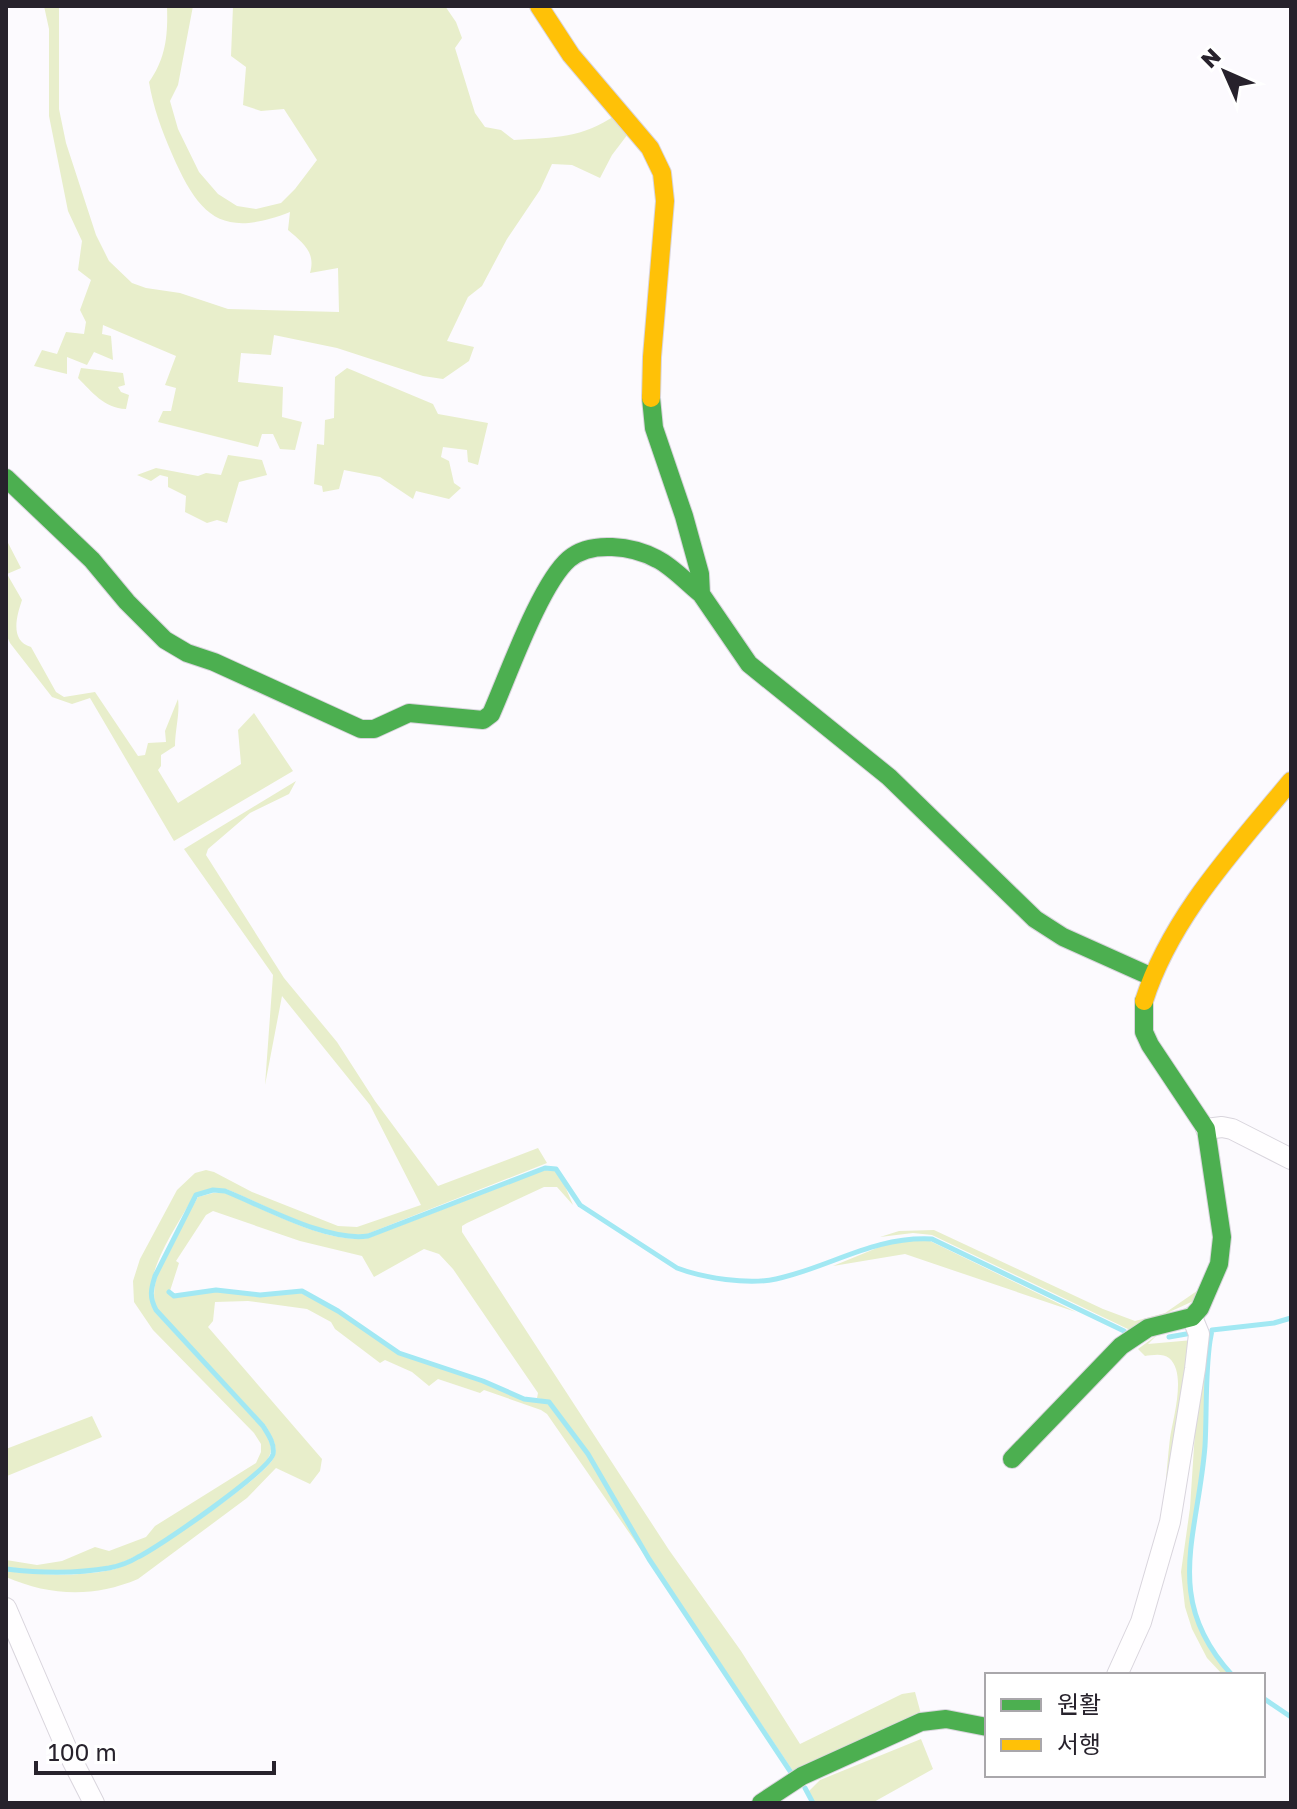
<svg xmlns="http://www.w3.org/2000/svg" width="1297" height="1809" font-family="'Golos Text','Noto Sans KR',sans-serif">
<rect width="100%" height="100%" fill="#fcfafe"/>
<!-- green -->
<path fill="#e8eecb" d="M44 6H59V109L66 143 96 235 109 261 132 283 146 288 180 293 228 309 339 312 338 268 310 273C316 252 303 243 288 230L290 212C221 239 199 216 172 154 162 131 153 107 149 82 166 58 168 35 167 6H193L178 85 170 101 178 129 199 172 218 194 237 206 256 209 281 203 295 189 317 160 284 109 261 111 243 105 246 67 231 56 233 6H445L456 22 462 38 455 48 475 113 485 127 501 130 514 140C556 137 581 139 617 114L631 130 612 155 600 178 572 165 552 164 540 190 507 239 482 286 468 297 447 341 474 347 469 361 443 379 423 376 337 348 274 335 271 355 241 353 238 382 283 387 282 417 302 422 295 450 280 449 273 434H262L258 447 158 422 163 411H171L176 388 165 385 176 356 103 325 102 334 111 336 113 360 94 352 87 365 67 357V374L34 366 42 350 57 354 66 332 84 334 86 322 80 310 91 280 78 270 82 241 68 211 49 116V29Z
M81 368 123 373 125 385 118 387 121 392 129 395 126 409C104 408 92 392 78 378Z
M347 368 433 404 438 414 488 423 478 465 468 462 467 450 443 447 441 457 449 461 454 483 461 488 449 499 416 491 413 499 380 477 344 470 339 489 323 492 322 486 314 484 317 444 324 445 325 420 334 418 335 377Z
M228 455 262 460 267 475 239 482 227 523 217 520 207 523 185 512 186 496 168 487V477L160 475 151 481 137 475 156 468 198 476 206 473 221 475Z
M6 539 21 568 7 574 22 600C17 615 9 641 31 647L56 692 64 697 95 692 138 756 145 755 148 743 166 742 165 731 178 699C180 714 175 730 175 746L161 755V766L158 770 178 803 241 764 238 730 254 713 293 771 174 841 90 698 72 704 52 697 10 643 6 634Z
M296 781 289 794 250 813 208 849 206 855 284 978 337 1042 375 1101 438 1186 538 1148 547 1163 367 1234C329 1241 264 1204 226 1189H212L195 1194C179 1223 138 1279 154 1311L262 1428C277 1452 272 1455 254 1475 217 1500 151 1557 110 1566 75 1573 40 1571 6 1567V1560L37 1565 62 1561 95 1547 109 1551 146 1537 155 1526 256 1463 261 1452V1444L254 1433 153 1330 134 1302 133 1281 140 1259 177 1190 195 1173 206 1170 214 1172 252 1192 338 1226 357 1227 421 1205 370 1105 282 996 265 1085 273 975 184 849Z
M545 1170 555 1171 562 1179 573 1205 557 1187H544L467 1223 462 1226V1232L669 1550 741 1651 800 1744 902 1694 915 1692 921 1714 795 1774 650 1559 589 1453 550 1401 537 1398 538 1393 453 1269 439 1254 424 1249 374 1277 362 1256 300 1241 213 1211 206 1215 176 1261 179 1263 169 1294 174 1298 216 1291 260 1297 301 1293 337 1312 398 1354 483 1383 524 1400 548 1403 587 1455 648 1560 547 1414 541 1410 484 1390 480 1393 438 1379 429 1386 412 1372 385 1360 380 1363 335 1329 331 1322 307 1309 248 1301 215 1302 213 1321 208 1327 322 1459 320 1471 310 1484 276 1468 247 1498 138 1579C93 1598 50 1596 6 1577V1571C40 1575 76 1577 111 1570 138 1564 260 1482 273 1459 280 1448 271 1435 265 1425L157 1309C143 1280 183 1224 198 1197L213 1193H225C264 1209 328 1245 368 1238Z
M934 1230 1103 1309 1135 1321 1165 1313 1207 1284 1200 1298 1130 1330 932 1235 913 1233 880 1237 899 1231Z
M910 1239 928 1240 1076 1312 905 1254 833 1266 889 1243Z
M1157 1335 1148 1344 1193 1340 1165 1495C1166 1476 1168 1456 1170 1438 1173 1418 1187 1373 1169 1358 1163 1353 1152 1355 1145 1356L1138 1349Z
M1207 1345C1206 1379 1206 1414 1203 1449 1195 1533 1164 1605 1230 1675H1223L1207 1658 1192 1629 1185 1607 1181 1572 1190 1508 1196 1416Z
M92 1416 102 1437 7 1476 6 1449Z
M921 1739 933 1769 872 1803H815L808 1792 820 1780Z"/>
<g fill="none" stroke-linecap="round" stroke-linejoin="round">
<!-- stream -->
<path stroke="#a2e8f3" stroke-width="5" d="M169 1292 174 1296 216 1290 260 1295 302 1291 338 1311 399 1353 483 1381 524 1399 549 1402 588 1454 649 1559 790 1771
M1169 1337 1192 1333
M6 1569C40 1573 75 1574 109 1568 119 1566 130 1562 138 1557 159 1547 269 1471 273 1454 275 1444 268 1434 263 1426L156 1310C149 1297 151 1289 155 1276L196 1195 213 1190 225 1191C265 1207 327 1242 368 1236L545 1168 556 1169 580 1205 677 1268C703 1278 748 1285 776 1279 831 1267 873 1236 932 1239L1124 1331
M1232 1675C1162 1599 1198 1536 1205 1446 1207 1411 1205 1376 1210 1341L1212 1330 1274 1323 1291 1318
M1263 1698 1291 1717
M805 1788 813 1803"/>
<defs>
<path id="street" d="M1206 1129 1222 1127 1232 1129 1291 1159
M6 1608 68 1752 94 1803
M1117 1675 1141 1622 1170 1522 1195 1369 1199 1334 1192 1317"/>
<path id="fast" d="M651 398 654 428 684 516 700 574 701 594 749 664 889 777 1035 919 1063 937 1150 976
M6 478 92 560 127 602 165 640 187 653 214 662 361 729H374L409 713 483 720 491 714C508 676 540 584 569 559 591 540 633 546 657 559 673 567 687 583 701 594
M1012 1459 1121 1346 1148 1328 1192 1317 1200 1308 1219 1264 1222 1237 1206 1129 1150 1045 1144 1032V1001
M761 1803 802 1776 921 1722 946 1719 987 1727"/>
<path id="slow" d="M539 6 571 55 650 148 662 173 665 201 652 357 651 398
M1144 1001C1171 916 1236 848 1291 781"/>
</defs>
<!-- street casing -->
<use href="#street" stroke="#d9d5dd" stroke-width="22"/>
<!-- fast casing -->
<use href="#fast" stroke="#d9d5dd" stroke-width="20"/>
<!-- slow casing -->
<use href="#slow" stroke="#d9d5dd" stroke-width="20"/>
<!-- street -->
<use href="#street" stroke="#fffeff" stroke-width="20"/>
<!-- fast -->
<use href="#fast" stroke="#4caf50" stroke-width="18"/>
<!-- slow -->
<use href="#slow" stroke="#ffc107" stroke-width="18"/>
</g>
<!-- border -->
<rect width="1297" height="1809" fill="none" stroke="#27222c" stroke-width="16"/>
<!-- legend -->
<rect x="985" y="1673" width="280" height="104" fill="#ffffff" stroke="#a9a7ab" stroke-width="2"/>
<rect x="1001" y="1699" width="40" height="12" fill="#4caf50" stroke="#a9a7ab" stroke-width="2"/>
<text x="1057" y="1713" font-size="24" fill="#27222c">원활</text>
<rect x="1001" y="1739" width="40" height="12" fill="#ffc107" stroke="#a9a7ab" stroke-width="2"/>
<text x="1057" y="1753" font-size="24" fill="#27222c">서행</text>
<!-- north arrow -->
<g transform="translate(1225 72) rotate(315)" stroke="#ffffff" stroke-width="6" paint-order="stroke">
<path d="M0-6L14 30L0 20L-14 30Z" fill="#27222c"/>
<text y="-12" font-size="22" font-weight="bold" text-anchor="middle" fill="#27222c">N</text>
</g>
<!-- scale -->
<path d="M36 1761v12h238v-12" fill="none" stroke="#27222c" stroke-width="4"/>
<text x="48" y="1761" font-size="24" fill="#27222c" stroke="#ffffff" stroke-width="6" paint-order="stroke">100 m</text>
</svg>
